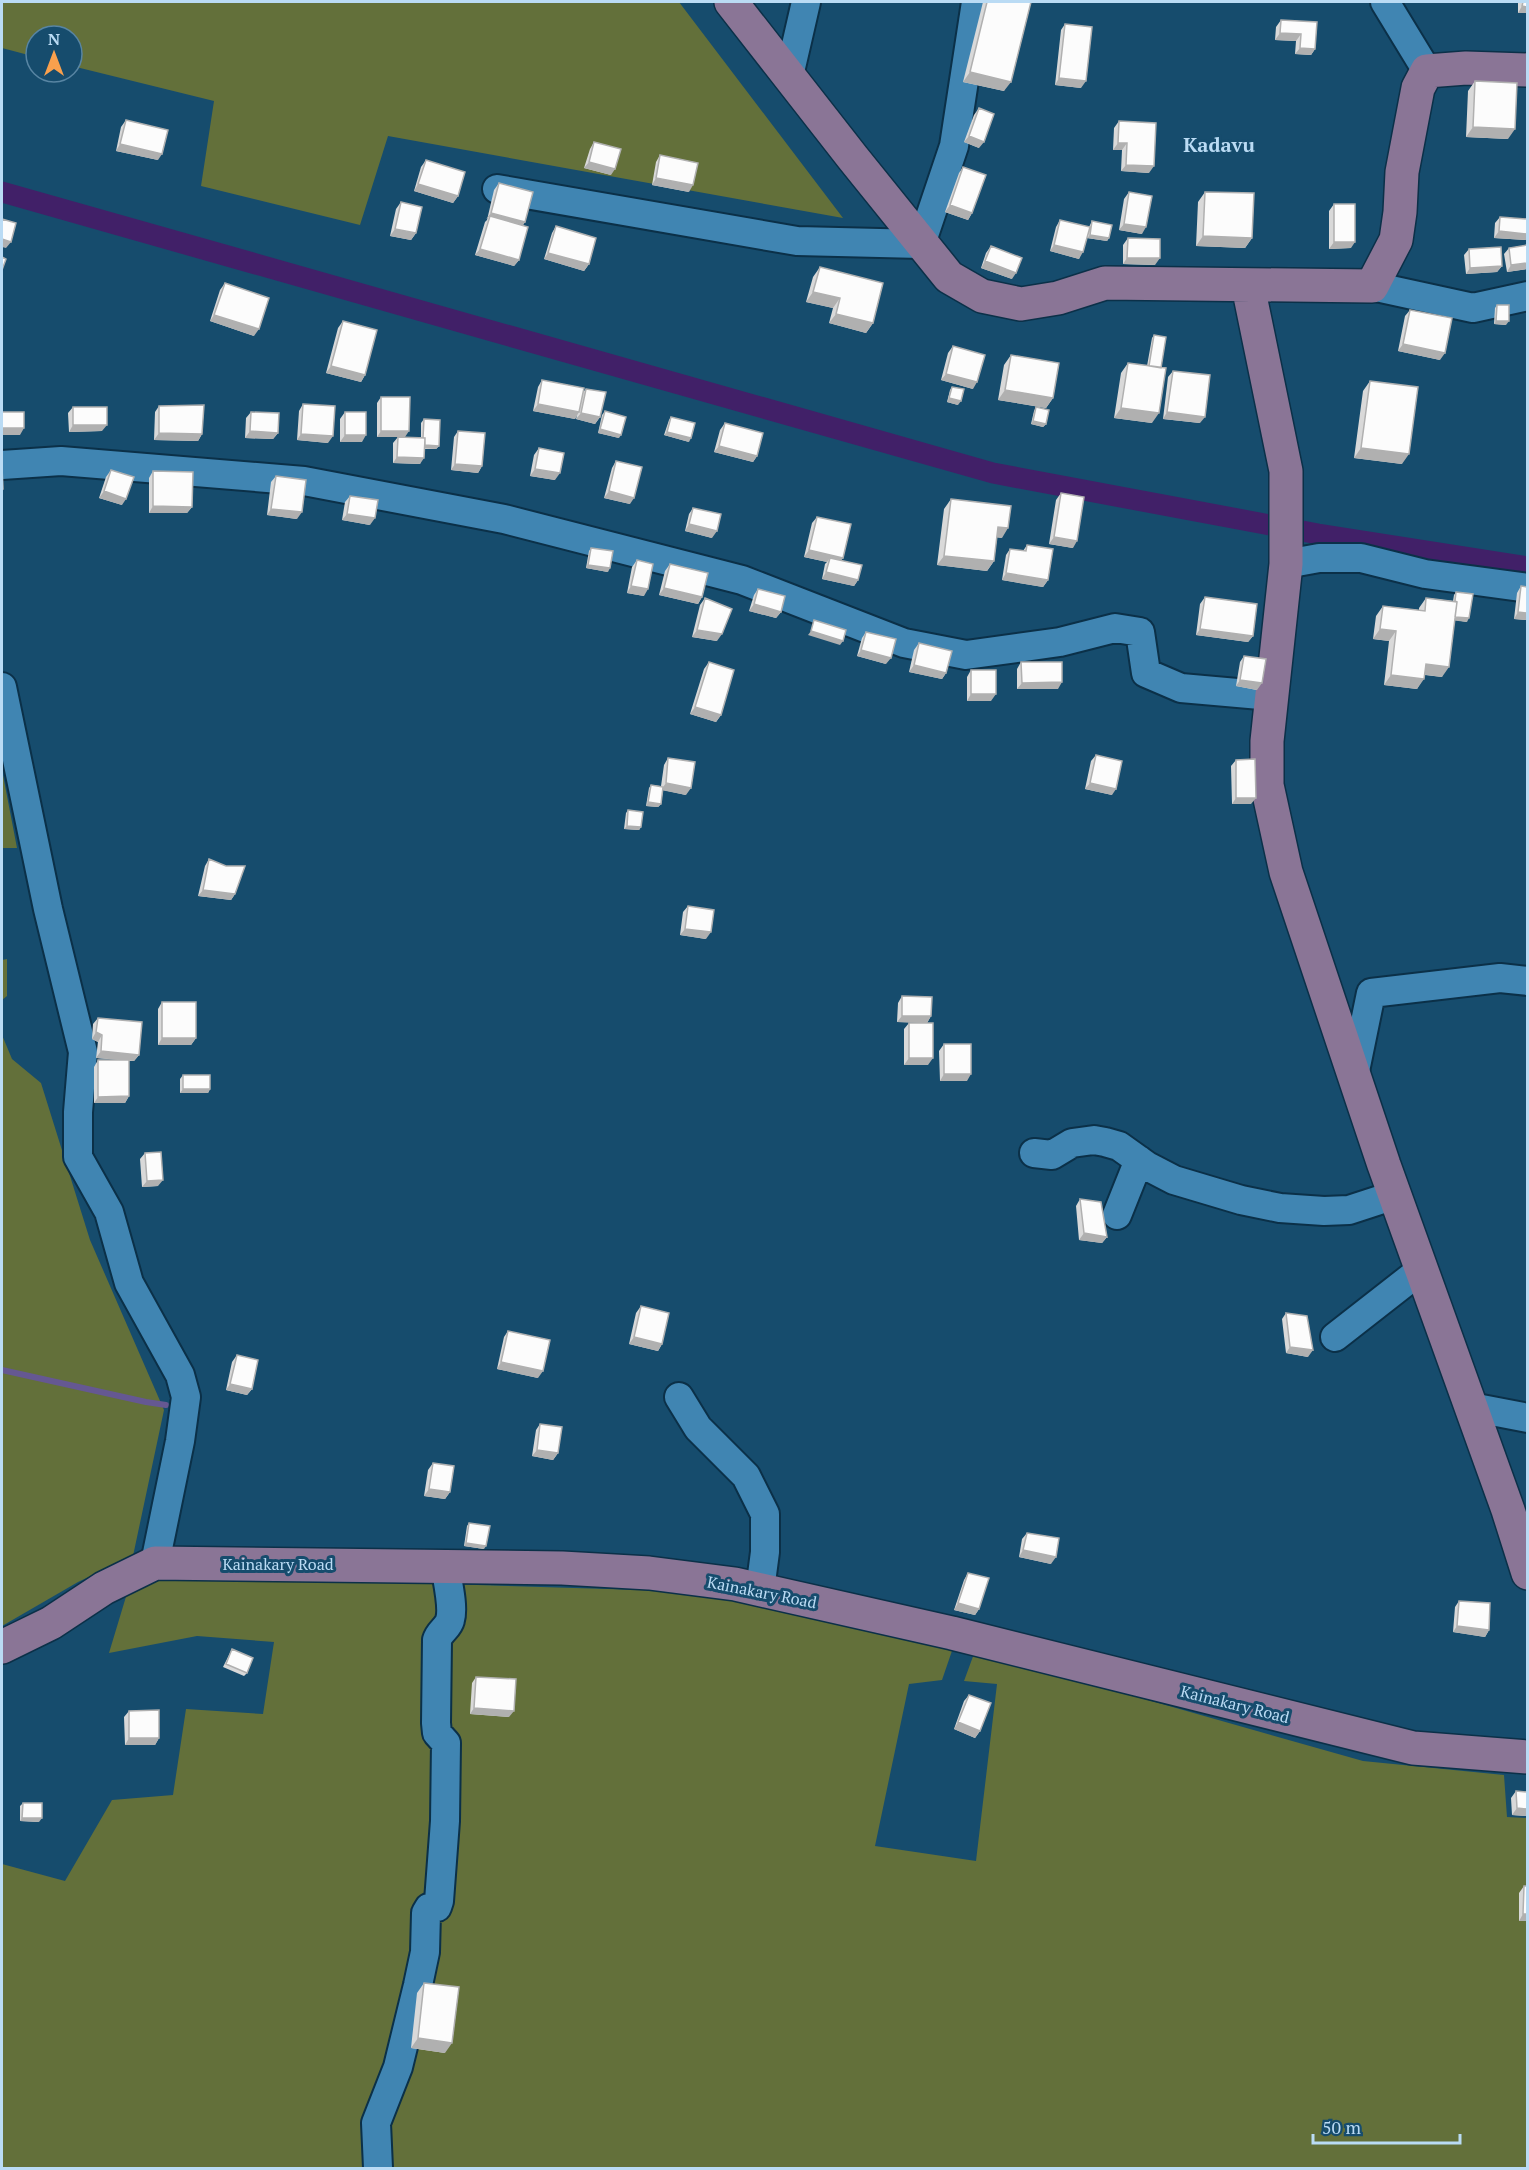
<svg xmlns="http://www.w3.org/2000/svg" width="1529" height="2170" font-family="'PT Serif',serif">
<rect width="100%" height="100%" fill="#164c6d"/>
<!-- green -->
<path fill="#63703a" d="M2 2H679L843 218 388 136 360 225 201 186 214 101 72 66V36H36V57L2 48Z
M2 770 17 848H2Z
M7 959V996L2 1000V960Z
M2 1035 12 1059 41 1083 90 1240 164 1410 133 1556 78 1582 2 1626Z
M176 1576 707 1592 954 1645 942 1680 909 1684 875 1846 976 1861 997 1684 964 1681 975 1651 1363 1761 1504 1775 1507 1817 1527 1818V2168H2V1853V1864L65 1881 112 1800 173 1795 186 1709 263 1714 274 1642 197 1636 109 1653 128 1590Z"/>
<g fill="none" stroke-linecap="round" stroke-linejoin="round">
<!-- stream -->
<path stroke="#655892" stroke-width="6" d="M2 1370 146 1402 166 1405"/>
<!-- canal -->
<path stroke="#412068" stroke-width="21" d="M2 192 993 473 1318 534 1528 567"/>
<defs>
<path id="minor" d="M1385 2 1427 71
M789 76 806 2
M497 189 797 241 921 244 954 146 976 2
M1372 286 1473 308 1528 296
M2 465 61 461 304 481 504 519 742 580 904 643 966 655 1060 642 1115 628 1140 632 1146 673 1181 688 1272 696
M1286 564 1319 558H1361L1425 574 1528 588
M2 687 48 909 83 1052 78 1112V1157L109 1212 129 1283 180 1375 186 1397 180 1441 155 1563
M1354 1076 1371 993 1500 978 1528 981
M1034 1153 1052 1155 1072 1143 1094 1140 1105 1142 1119 1146 1147 1166 1174 1180 1241 1200 1280 1208 1324 1211 1349 1210 1395 1195
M1117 1215 1139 1160
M1335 1337 1422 1269
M679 1397 698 1428 746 1476 765 1514V1552L760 1590
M1471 1407 1528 1418
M378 2168 376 2123 398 2067 418 1985 425 1952 426 1913 429 1908 437 1907 439 1901 445 1821 446 1743 437 1733 436 1723 437 1640C439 1632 448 1628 450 1620 454 1607 447 1579 445 1565"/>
<path id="major" d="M731 2 853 158 949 277 982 296 1021 304 1058 298 1105 283 1372 286 1396 240 1400 212 1402 172 1418 88 1427 71 1466 68 1528 70
M1248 286 1286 471V564L1267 741V785L1286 872 1384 1165 1508 1510 1528 1573
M2 1647 51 1623 104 1588 155 1563 562 1568 649 1573 735 1584 952 1633 1413 1748 1528 1757"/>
</defs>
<!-- minor casing -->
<use href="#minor" stroke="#0b3048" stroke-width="32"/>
<!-- major casing -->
<use href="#major" stroke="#0b3048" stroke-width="36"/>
<!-- minor -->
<use href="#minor" stroke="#4085b2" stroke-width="28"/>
<!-- major -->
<use href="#major" stroke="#8a7596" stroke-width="33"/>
</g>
<!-- wall -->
<path fill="#d9d9d9" d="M983 2H1031L1004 91 963 82Z
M1518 2H1527V13H1518Z
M1281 20 1317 22 1315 49 1311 55 1295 54 1296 41 1275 40 1276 27Z
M1065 24 1081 88 1055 85 1061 30Z
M1475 81 1508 139 1466 137 1468 91Z
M979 108V148L964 142 974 115Z
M126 120 158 160 116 151 121 127Z
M1119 121 1149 173 1121 171 1122 150H1113L1114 128Z
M594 142 611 175 584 168 590 149Z
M660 155 689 192 652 185 656 162Z
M426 160 458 196 453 203 414 191 421 167Z
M963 167 972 213 968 220 945 212 959 173Z
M499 183 525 222 523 225 519 260 514 266 475 255 485 222 487 220 494 190Z
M1129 192 1142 234 1119 230 1124 199Z
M1205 192 1252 238 1245 248 1196 246 1198 202Z
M401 202 416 233 411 240 390 236 396 209Z
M1334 204 1351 248 1329 249V211Z
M1500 217 1526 240 1494 238 1495 223Z
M1060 220 1089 227 1092 221 1109 238 1107 241 1087 238 1089 230 1079 259 1050 251 1056 227Z
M556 226 589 264 584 271 544 259 552 233Z
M1128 238 1155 265 1123 264V245Z
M1527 245V269L1507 272 1504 254 1509 248Z
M991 246 1012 279 981 268 986 253Z
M1469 249 1502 266 1497 272 1466 274 1464 255Z
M820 267 873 323 866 333 829 323 833 308 806 302 813 277Z
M225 283 254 336 210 321 220 290Z
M1497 305 1506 325 1494 324 1495 308Z
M1410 310 1440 360 1398 351 1405 316Z
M343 321 365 375 361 382 326 373 338 328Z
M1154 335 1152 423 1114 418 1121 373 1128 363 1147 366 1152 338Z
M953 346 973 389 941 380 948 353Z
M1011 355 1053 398 1046 408 998 400 1004 365Z
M1173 371 1200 423 1163 419 1168 377Z
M542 380 583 392 586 389 600 417 595 424 576 419 577 415 575 419 533 411 538 387Z
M1370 381 1402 464 1354 458 1363 391Z
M952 387 958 405 947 402 950 390Z
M381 397 405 437H421V423L424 419 439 446 436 449H425L420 464 393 463V443L398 437H377V403Z
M303 404 328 443 297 440 299 411Z
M159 406 202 434 198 441 154 440 155 412Z
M73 407 102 431 69 432 68 413Z
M1036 407 1046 424 1043 427 1031 424 1034 411Z
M605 411 619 438 598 433 602 415Z
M251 412 278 433 273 439 245 438 246 418Z
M345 412 362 442H340V419Z
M671 417 689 442 664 435 669 420Z
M725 423 757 456 753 462 714 452 720 430Z
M458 431 482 466 478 473 451 470 454 437Z
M539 448 555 480 530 476 534 455Z
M616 461 630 504 604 498 612 468Z
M111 470 122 505 99 498 106 477Z
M153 471 192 507 187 513H149V478Z
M276 476 297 519 267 515 271 482Z
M1061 493 1073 548 1049 544 1056 500Z
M350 496 370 525 342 520 345 502Z
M951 499 1002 538 997 537 994 561 987 571 937 565 944 509Z
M693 508 712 538 685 531 689 514Z
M817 517 843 558 841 560 858 580 854 586 822 579 825 564 827 562 804 557 812 523Z
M1027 545 1048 580 1043 587 1002 580 1006 555 1010 549 1023 551Z
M591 548 608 572 586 568 589 551Z
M637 560 644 596 627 593 632 567Z
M670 564 702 597 698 604 659 595 665 571Z
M1521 586 1527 620 1514 619 1517 593Z
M758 589 781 612 776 618 749 611 754 595Z
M1456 592 1467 622 1455 620 1442 677 1425 675 1417 689 1384 685 1389 641 1373 639 1376 616 1383 606 1419 610V608L1426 598 1453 601 1454 595Z
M1205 597 1253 636 1248 642 1196 635 1200 604Z
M705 598 717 641 692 637 700 605Z
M866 632 886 664 857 656 862 638Z
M919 643 946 673 942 679 909 672 914 650Z
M1244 656 1257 690 1236 686 1240 662Z
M709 662 721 715 716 722 690 714 704 669Z
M1021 662 1058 689H1017V669Z
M971 670 991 701H967V677Z
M1096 755 1112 795 1085 789 1091 761Z
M668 758 686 795 663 790 661 804 658 807 646 806 649 788 651 785 661 786 664 765Z
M1236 760 1251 804H1232L1231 766Z
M628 810 641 827 639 830 624 829 626 813Z
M209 859 235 894 231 900 198 896 205 866Z
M688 906 706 939 680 935 683 912Z
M902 996 931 1016 927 1023 897 1022 898 1003Z
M162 1002 196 1038 191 1045H158V1009Z
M98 1018 139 1055 134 1061H129V1096L125 1103H94V1067L98 1060H120L96 1058 98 1042 92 1039 93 1024Z
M909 1023 928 1065H904V1029Z
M944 1044 967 1081H940L939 1051Z
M183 1075 210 1089 208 1093H180V1079Z
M145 1153 158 1186 142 1187 140 1159Z
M1080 1199 1107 1237 1102 1243 1079 1240 1076 1206Z
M641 1306 662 1344 658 1351 629 1344 636 1313Z
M1286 1313 1308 1357 1286 1353 1282 1319Z
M508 1331 538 1378 497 1369 504 1337Z
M237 1355 252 1389 247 1395 226 1390 232 1362Z
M540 1424 558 1453 553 1460 532 1456 536 1430Z
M433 1463 450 1492 445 1499 424 1496 428 1470Z
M469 1523 484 1549 464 1546 467 1526Z
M1027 1533 1051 1564 1019 1557 1022 1539Z
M968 1573 979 1609 975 1615 954 1610 964 1580Z
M1459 1601 1489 1630 1485 1637 1453 1632 1455 1607Z
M232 1649 247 1673 244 1676 223 1667Z
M476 1677 509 1717 470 1714 472 1683Z
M969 1695 980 1731 975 1738 954 1729 964 1701Z
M129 1711 159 1738 155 1745H125L124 1717Z
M1516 1791 1527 1816 1512 1815 1511 1798Z
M23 1803 39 1822 20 1821V1806Z
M1524 1886 1527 1921H1519V1893Z
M424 1983 445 2053 411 2048 417 1993Z"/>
<!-- shaded-wall -->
<path fill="#b0b0b0" d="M1522 6 1527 7V13H1518Z
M1280 33 1301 34 1296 41 1275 40Z
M1300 48 1315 49 1311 55 1295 54Z
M970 72 1011 82 1004 91 963 82Z
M1059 78 1086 81 1081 88 1055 85Z
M1473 127 1515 129 1508 139 1466 137Z
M969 136 984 142 979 148 964 142Z
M1118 143H1127L1122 150H1113Z
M120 144 162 154 158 160 116 151Z
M589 162 615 169 611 175 584 168Z
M1126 165 1154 166 1149 173 1121 171Z
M656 178 693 185 689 192 652 185Z
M418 184 458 196 453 203 414 191Z
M950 205 972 213 968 220 945 212Z
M491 213 525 222 521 228 490 216 486 219Z
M1124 224 1146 227 1142 234 1119 230Z
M395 229 416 233 411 240 390 236Z
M1499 231 1527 234V238L1526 240 1494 238Z
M1090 235 1109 238 1107 241 1087 238Z
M1203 236 1252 238 1245 248 1196 246Z
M2 239 11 242 6 248 2 247Z
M1334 242H1355L1351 248 1329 249Z
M1054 245 1083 252 1079 259 1050 251Z
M480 249 519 260 514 266 475 255Z
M548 253 589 264 584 271 544 259Z
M1127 258H1160L1155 265 1123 264Z
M985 261 1016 273 1012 279 981 268Z
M1527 263V269L1507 272 1511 265Z
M1502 266 1497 272 1466 274 1470 268Z
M813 292 840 298 833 308 806 302Z
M836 314 873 323 866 333 829 323Z
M214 315 259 329 254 336 210 321Z
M1496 321H1509L1506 325 1494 324Z
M1403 344 1445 353 1440 360 1398 351Z
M331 366 365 375 361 382 326 373Z
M946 374 977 382 973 389 941 380Z
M1005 390 1053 398 1046 408 998 400Z
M949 398 961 401 958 405 947 402Z
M538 404 579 412 575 419 533 411Z
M1121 408 1159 413 1152 423 1114 418Z
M1167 412 1205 417 1200 423 1163 419Z
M581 413 600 417 595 424 576 419Z
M1033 421 1046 424 1043 427 1031 424Z
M73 425H107L102 431 69 432Z
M2 428H24L20 435H2Z
M600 429 621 435 619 438 598 433Z
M250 431 278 433 273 439 245 438Z
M381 431H409L405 437H377Z
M667 432 691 438 689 442 664 435Z
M159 433 202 434 198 441 154 440Z
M301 434 333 436 328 443 297 440Z
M345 435H366L362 442H340Z
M423 445 439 446 436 449 420 448Z
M719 446 757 456 753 462 714 452Z
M1361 448 1409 454 1402 464 1354 458Z
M397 457 424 458 420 464 393 463Z
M455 464 482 466 478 473 451 470Z
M535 469 560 473 555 480 530 476Z
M104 491 126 499 122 505 99 498Z
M609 491 634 498 630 504 604 498Z
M153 506 192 507 187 513H149Z
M271 509 302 512 297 519 267 515Z
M347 514 375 518 370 525 342 520Z
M689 524 717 531 712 538 685 531Z
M998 527 1008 528 1002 538 991 537Z
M1054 537 1077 541 1073 548 1049 544Z
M809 550 843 558 838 564 830 558 827 562 804 557Z
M944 556 994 561 987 571 937 565Z
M588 565 610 568 608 572 586 568Z
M826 572 858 580 854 586 822 579Z
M1006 573 1048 580 1043 587 1002 580Z
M631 586 648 589 644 596 627 593Z
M664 588 702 597 698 604 659 595Z
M754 604 781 612 776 618 749 611Z
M1518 612 1527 613V620L1514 619Z
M1453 616 1469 618 1467 622 1450 620Z
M1200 629 1253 636 1248 642 1196 635Z
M1380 629 1396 631 1389 641 1373 639Z
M697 630 722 634 717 641 692 637Z
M811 631 843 641 840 645 808 635Z
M861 650 891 658 886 664 857 656Z
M1426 664 1449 667 1442 677 1419 674Z
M914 665 946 673 942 679 909 672Z
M1391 675 1424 679 1417 689 1384 685Z
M1240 680 1262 683 1257 690 1236 686Z
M1062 682 1058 689H1017L1022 683Z
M971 694H996L991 701H967Z
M695 707 721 715 716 722 690 714Z
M666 783 691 788 686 795 661 790Z
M1090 783 1116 789 1112 795 1085 789Z
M1236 798H1256L1251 804H1232Z
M648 802 661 804 658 807 646 806Z
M627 826 641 827 639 830 624 829Z
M203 890 235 894 231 900 198 896Z
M685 929 711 932 706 939 680 935Z
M902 1016H931L927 1023 897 1022Z
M96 1032 102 1035 98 1042 92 1039Z
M162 1038H196L191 1045H158Z
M101 1051 139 1055 134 1061 96 1058Z
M909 1058H933L928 1065H904Z
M944 1074H971L967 1081H940Z
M183 1089H210L208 1093H180Z
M129 1096 125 1103H94L98 1097Z
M163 1180 158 1186 142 1187 147 1181Z
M1084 1233 1107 1237 1102 1243 1079 1240Z
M634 1337 662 1344 658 1351 629 1344Z
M1290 1347 1313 1350 1308 1357 1286 1353Z
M501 1362 543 1371 538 1378 497 1369Z
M230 1384 252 1389 247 1395 226 1390Z
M537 1450 558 1453 553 1460 532 1456Z
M429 1489 450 1492 445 1499 424 1496Z
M466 1543 486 1546 484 1549 464 1546Z
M1023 1550 1056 1557 1051 1564 1019 1557Z
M958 1603 979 1609 975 1615 954 1610Z
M1457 1626 1489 1630 1485 1637 1453 1632Z
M474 1708 514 1711 509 1717 470 1714Z
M958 1722 980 1731 975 1738 954 1729Z
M129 1738H159L155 1745H125Z
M1517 1808 1527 1809V1816L1512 1815Z
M22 1818H42L39 1822 20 1821Z
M1523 1914H1527V1921H1519Z
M418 2038 452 2043 445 2053 411 2048Z"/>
<!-- building -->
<path fill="#fcfcfc" stroke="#b0b0b0" stroke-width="1.5" d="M987 2H1031L1011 82 970 72Z
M1523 2H1527V7L1522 6Z
M1281 20 1317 22 1315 49 1300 48 1301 34 1280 33Z
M1065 24 1092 27 1086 81 1059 78Z
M1475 81 1517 83 1515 129 1473 127Z
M979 108 994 114 984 142 969 136Z
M126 120 168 130 162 154 120 144Z
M1119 121 1156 123 1154 166 1126 165 1127 143H1118Z
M594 142 621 149 615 169 589 162Z
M660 155 698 163 693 185 656 178Z
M426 160 465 172 458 196 418 184Z
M963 167 986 175 972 213 950 205Z
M499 183 533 192 525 222 491 213Z
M1129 192 1152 196 1146 227 1124 224Z
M1205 192 1254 193 1252 238 1203 236Z
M401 202 422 207 416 233 395 229Z
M1334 204H1355V242H1334Z
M490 216 528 227 519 260 480 249Z
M1500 217 1527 219V234L1499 231Z
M2 219 16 223 11 242 2 239Z
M1060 220 1090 227 1083 252 1054 245Z
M1092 221 1112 225 1109 238 1090 235Z
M556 226 596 238 589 264 548 253Z
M1128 238 1160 239V258H1127Z
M1527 245V263L1511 265 1509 248Z
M991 246 1022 258 1016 273 985 261Z
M1501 247 1502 266 1470 268 1469 249Z
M2 257 6 259 2 270Z
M820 267 883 283 873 323 836 314 840 298 813 292Z
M225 283 269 298 259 329 214 315Z
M1497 305H1509V321H1496Z
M1410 310 1452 318 1445 353 1403 344Z
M343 321 377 330 365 375 331 366Z
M1154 335 1166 337 1161 368 1149 366Z
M953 346 985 355 977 382 946 374Z
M1011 355 1059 363 1053 398 1005 390Z
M1128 363 1166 368 1159 413 1121 408Z
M1173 371 1210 375 1205 417 1167 412Z
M542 380 584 388 579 412 538 404Z
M1370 381 1418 387 1409 454 1361 448Z
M952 387 964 389 961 401 949 398Z
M586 389 606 392 600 417 581 413Z
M381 397H410L409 431H381Z
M303 404 335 406 333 436 301 434Z
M204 405 202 434 159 433V406Z
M73 407H107V425H73Z
M1036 407 1049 410 1046 424 1033 421Z
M605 411 626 417 621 435 600 429Z
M2 412H24V428H2Z
M251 412 279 413 278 433 250 431Z
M345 412H366V435H345Z
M671 417 695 423 691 438 667 432Z
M424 419 440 420 439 446 425 445V438H423Z
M725 423 763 433 757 456 719 446Z
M458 431 485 433 482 466 455 464Z
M398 437 425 438 424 458 397 457Z
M539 448 564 453 560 473 535 469Z
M616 461 642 467 634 498 609 491Z
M2 467 3 489H2Z
M111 470 134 477 126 499 104 491Z
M153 471 193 472 192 507 153 506Z
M276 476 306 480 302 512 271 509Z
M1061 493 1084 497 1077 541 1054 537Z
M350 496 378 500 375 518 347 514Z
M951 499 1011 506 1008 528 998 527 994 561 944 556Z
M693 508 721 514 717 531 689 524Z
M817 517 851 524 843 558 809 550Z
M1027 545 1053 549 1048 580 1006 573 1010 549 1026 551Z
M591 548 613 551 610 568 588 565Z
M830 558 862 565 858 580 826 572Z
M637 560 653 564 648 589 631 586Z
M670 564 708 573 702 597 664 588Z
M1521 586 1527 587V613L1518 612Z
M758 589 785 596 781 612 754 604Z
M1456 592 1473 594 1469 618 1455 617 1457 602 1455 601Z
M1205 597 1257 604 1253 636 1200 629Z
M705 598 732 609 722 634 697 630Z
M1426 598 1457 602 1449 667 1426 664 1424 679 1391 675 1396 631 1380 629 1383 606 1425 611Z
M814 620 846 630 843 641 811 631Z
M866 632 896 639 891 658 861 650Z
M919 643 952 651 946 673 914 665Z
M1244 656 1266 659 1262 683 1240 680Z
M709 662 734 670 721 715 695 707Z
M1021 662H1062V682L1022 683Z
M971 670H996V694H971Z
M1096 755 1122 761 1116 789 1090 783Z
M668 758 695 762 691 788 666 783Z
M1255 759 1256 798H1236V760Z
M651 785 663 787 661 804 648 802Z
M628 810 643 812 641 827 627 826Z
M209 859 226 866H245L235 894 203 890Z
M688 906 714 910 711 932 685 929Z
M902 996 932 997 931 1016H902Z
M162 1002H196V1038H162Z
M98 1018 142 1022 139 1055 101 1051 102 1035 96 1032Z
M909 1023H933V1058H909Z
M944 1044H971V1074H944Z
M98 1060H129V1096L98 1097Z
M183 1075H210V1089H183Z
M161 1152 163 1180 147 1181 145 1153Z
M1080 1199 1101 1202 1107 1237 1084 1233Z
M641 1306 669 1313 662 1344 634 1337Z
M1286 1313 1307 1316 1313 1350 1290 1347Z
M508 1331 550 1340 543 1371 501 1362Z
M237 1355 258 1360 252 1389 230 1384Z
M540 1424 562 1427 558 1453 537 1450Z
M433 1463 454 1466 450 1492 429 1489Z
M469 1523 490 1526 486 1546 466 1543Z
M1027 1533 1059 1538 1056 1557 1023 1550Z
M968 1573 989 1578 979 1609 958 1603Z
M1459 1601 1490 1603 1489 1630 1457 1626Z
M232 1649 253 1658 247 1673 226 1664Z
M476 1677 516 1679 514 1711 474 1708Z
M969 1695 991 1703 980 1731 958 1722Z
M159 1710V1738H129V1711Z
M1516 1791 1527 1792V1809L1517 1808Z
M23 1803H42V1818H22Z
M1524 1886H1527V1914H1523Z
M424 1983 459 1987 452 2043 418 2038Z"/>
<g text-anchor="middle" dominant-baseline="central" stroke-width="6" stroke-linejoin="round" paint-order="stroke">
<!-- street labels -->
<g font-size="16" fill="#badbf4" stroke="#164c6d">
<text x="278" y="1564">Kainakary Road</text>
<text transform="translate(762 1592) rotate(11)">Kainakary Road</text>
<text transform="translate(1235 1704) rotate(14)">Kainakary Road</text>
</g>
<!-- quarter labels -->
<g font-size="20" font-weight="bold" fill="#badbf4" stroke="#164c6d">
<text x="1219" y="144">Kadavu</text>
</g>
</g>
<!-- border -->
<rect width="1529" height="2170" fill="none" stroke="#badbf4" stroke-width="6"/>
<!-- north arrow -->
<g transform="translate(54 54)"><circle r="28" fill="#164c6d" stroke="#5885a3" stroke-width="1.5"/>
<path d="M0-4.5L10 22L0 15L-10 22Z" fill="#f9a04d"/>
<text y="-9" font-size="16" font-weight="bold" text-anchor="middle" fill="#badbf4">N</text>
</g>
<!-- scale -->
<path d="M1313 2134v9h147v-9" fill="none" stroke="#badbf4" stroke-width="3"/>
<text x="1322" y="2134" font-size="18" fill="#badbf4" stroke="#164c6d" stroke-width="4.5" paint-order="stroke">50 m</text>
</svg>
